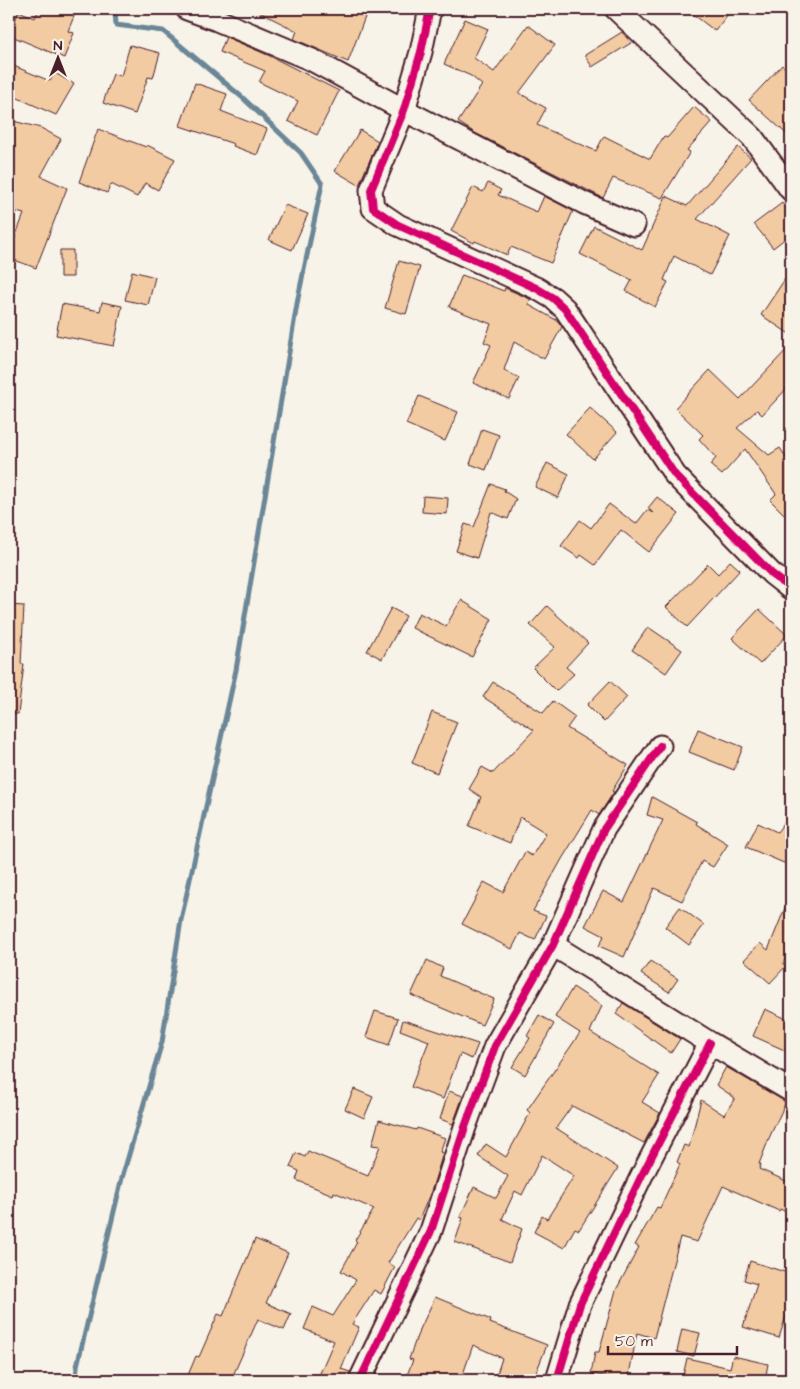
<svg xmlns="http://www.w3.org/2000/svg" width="800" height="1389" font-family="'Architects Daughter',sans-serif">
<rect width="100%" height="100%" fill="#f7f3e8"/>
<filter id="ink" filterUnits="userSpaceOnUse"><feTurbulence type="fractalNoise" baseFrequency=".02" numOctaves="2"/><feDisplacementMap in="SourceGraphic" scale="10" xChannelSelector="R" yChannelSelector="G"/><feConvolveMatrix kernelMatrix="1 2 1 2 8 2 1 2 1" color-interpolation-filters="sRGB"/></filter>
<g filter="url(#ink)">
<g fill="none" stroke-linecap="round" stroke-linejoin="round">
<!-- stream -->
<path stroke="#6a8697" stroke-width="5" d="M76 1380 77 1366 122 1178 162 1042 181 920 236 670 298 298 322 184 301 153 243 98 163 31 116 25 115 9"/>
</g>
<!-- building -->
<path fill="#f2cba2" stroke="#4a1f2b" d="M39 9H77L68 31 74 33 64 58 9 35 19 11 35 18Z
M253 9H368L348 62 294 39 297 31Z
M686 9H732L715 31Z
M465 19 488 29 474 58 494 72 528 25 555 45 519 93 546 108 537 125 596 151 604 136 650 159 664 136 667 138 694 107 712 122 687 150 690 152 662 198 613 178 603 198 475 133 458 122 482 85 471 76 444 64Z
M622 32 631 43 592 67 585 55Z
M226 37 270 56 339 91 317 135 288 121 298 101 259 82 265 71 220 52Z
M130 45 160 53 153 78 148 77 135 114 103 103 113 74 121 76Z
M9 64 50 81 55 73 74 84 56 115 9 94Z
M782 65 791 73V138L749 100Z
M195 83 227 94 221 111 267 129 257 155 233 146 234 144 180 126Z
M9 120 41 128 61 139 41 176 67 188 36 268 9 258V253L24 214 9 210Z
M98 129 146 147 147 145 175 159 158 190 145 183 137 197 111 184 107 193 79 182Z
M360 130 378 141 359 185 335 171Z
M738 147 751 158 697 219 730 236 710 275 674 256 664 280 668 282 655 307 626 291 632 280 580 254 594 226 642 250 666 196 687 206Z
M488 183 501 190 498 195 537 212 544 196 573 211 551 263 511 247 507 255 475 241 474 243 451 231 473 187 483 192Z
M782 203 791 215V234L773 248 754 224Z
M285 205 308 214 292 250 269 240Z
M60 250H73V277H60Z
M399 261 420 267 406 314 385 308Z
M791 270V335L761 315Z
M132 271 155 277 148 305 125 300Z
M462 275 504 291 505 288 530 299 529 305 558 321 562 327 544 359 514 342 504 370 519 378 509 399 473 383 491 345 484 342 491 324 449 307Z
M102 302 122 306 114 346 56 335 62 304 100 311Z
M791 345V384L762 415 757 410 737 428 769 455 780 448 791 465V521L770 500 776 494 745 449 722 475 710 465 716 458 699 439 703 435 675 408 710 370 740 399Z
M419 396 458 412 445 441 406 424Z
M590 408 617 432 593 459 566 434Z
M482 429 499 435 486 470 470 464Z
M547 463 569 474 558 498 535 487Z
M491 484 505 489 504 491 516 499 508 519 491 512 477 558 456 551 465 524 474 527Z
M423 496 448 498 447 514 422 512Z
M657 497 679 514 649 552 621 530 595 565 581 555 579 558 561 546 580 520 591 528 609 504 636 524 647 510 653 513 648 508Z
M730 561 740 570 687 627 666 607 708 564 718 574Z
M461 600 492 619 472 657 412 628 419 613 446 626Z
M9 605 24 606 21 664H24L18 714H9Z
M547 606 588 643 566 667 574 674 556 691 533 668 555 647 530 625Z
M391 608 406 616 382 659 367 651Z
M759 609 787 635 760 664 732 638Z
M648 627 682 650 666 673 632 650Z
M610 681 627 697 604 722 587 705Z
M493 682 543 713 553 701 575 717 567 728 628 765 612 791 614 792 599 815 592 810 562 859 533 911 546 916 535 940 520 933 512 949 462 924 484 882 503 892 525 852 532 856 546 833 520 817 510 843 469 826 481 797 469 789 482 767 493 773 534 730 483 697Z
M432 712 457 722 437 773 412 763Z
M698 729 743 747 734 770 689 752Z
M652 797 697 822 696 824 728 844 713 867 702 861 682 901 654 888 624 957 599 946 604 936 585 926 603 891 624 902 663 820 647 815Z
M791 814V866L746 847 758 823 777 832Z
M791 893V944L783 964 786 966 770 983 744 960 760 943 768 950Z
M680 907 704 925 689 945 665 927Z
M427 960 443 968 440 976 494 999 482 1025 411 995Z
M650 961 678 979 669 992 641 974Z
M573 987 602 1006 590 1032 659 1075 642 1102 660 1113 644 1143 572 1106 556 1128 618 1168 579 1230 575 1228 564 1248 534 1232 542 1216 547 1219 574 1176 542 1155 522 1195 515 1191 502 1219 522 1229 510 1262 455 1242 463 1218 460 1217 474 1187 496 1198 508 1176 478 1156 486 1144 506 1157 530 1113 527 1110 580 1033 555 1017Z
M623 1003 680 1039 671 1053 616 1014Z
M765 1009 791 1021V1053L753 1036Z
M375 1011 398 1018 389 1045 366 1037Z
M539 1015 554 1024 525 1075 512 1067 530 1038 527 1036Z
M403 1020 478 1044 472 1059 460 1054 443 1099 411 1087 429 1041 400 1030Z
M726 1067 786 1102 770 1136 759 1164H761L759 1169 791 1183V1214L780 1209 779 1211 723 1186 697 1242 680 1237 654 1338 637 1333 628 1380 591 1374 595 1352H599L616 1290 639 1247 635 1245 657 1207 660 1208 680 1164 677 1162 684 1145 689 1147 701 1100 724 1115 735 1098 716 1085Z
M354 1089 373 1097 364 1118 345 1109Z
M449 1091 463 1096 453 1124 440 1119Z
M379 1120 416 1130 417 1128 445 1138 440 1152 443 1153 432 1189 419 1220 416 1218 388 1263 395 1267 381 1294 374 1290 352 1324 359 1327 341 1369 350 1372 348 1380H317L334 1341 304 1329 313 1307 333 1316 356 1280 341 1271 357 1242 355 1240 374 1209 334 1192 333 1195 296 1180 299 1171 290 1167 296 1153 305 1157 308 1151 368 1176 380 1146 372 1145Z
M255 1239 288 1253 266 1303 291 1314 284 1330 258 1319 231 1380H186L196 1356 199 1357 218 1314 223 1316Z
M750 1261 791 1274V1300L779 1338 743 1327 757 1284 744 1280Z
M435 1297 491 1320 490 1323 547 1345 533 1380H495L502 1358 473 1345 461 1380H405L413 1360 409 1359 417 1336Z
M682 1329 700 1333 694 1356 677 1352Z
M733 1356 768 1364 765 1380H702L683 1376 687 1358 730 1368Z"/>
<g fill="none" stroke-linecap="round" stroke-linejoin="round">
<defs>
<path id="minor" d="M187 9 217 20 312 60 404 110 584 203 634 225
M430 9 421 52 404 110 371 190 373 208 398 225 536 288 553 298 565 309 675 475 772 574 791 589
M616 9 752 137 791 190
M553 945 710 1043 791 1091
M360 1380 431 1231 465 1127 495 1046 553 945 604 829 660 746
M557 1380 580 1304 641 1177 710 1043"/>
</defs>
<!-- minor casing -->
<use href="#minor" stroke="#4a1f2b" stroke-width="25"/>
<!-- minor -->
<use href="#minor" stroke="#f7f3e8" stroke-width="21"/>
<defs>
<path id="cycleway" d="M430 9 421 52 404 110 371 190 373 208 398 225 536 288 553 298 565 309 675 475 772 574 791 589
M360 1380 431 1231 465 1127 495 1046 553 945 604 829 660 746
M557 1380 580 1304 641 1177 710 1043"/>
</defs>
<!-- cycleway casing -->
<use href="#cycleway" stroke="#f7f3e8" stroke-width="11"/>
<!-- cycleway -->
<use href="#cycleway" stroke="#d6006c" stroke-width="8"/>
</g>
</g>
<!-- margin -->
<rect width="800" height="1389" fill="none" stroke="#f7f3e8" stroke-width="30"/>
<rect x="15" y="15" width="770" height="1359" fill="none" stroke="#4a1f2b" stroke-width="2" filter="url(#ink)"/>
<!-- north arrow -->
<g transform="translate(58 58)" stroke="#f7f3e8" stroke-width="4" paint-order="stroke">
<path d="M0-4L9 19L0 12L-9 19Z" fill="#4a1f2b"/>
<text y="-8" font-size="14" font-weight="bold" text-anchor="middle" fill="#4a1f2b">N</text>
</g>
<!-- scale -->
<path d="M608 1346v8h129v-8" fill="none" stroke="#4a1f2b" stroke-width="2.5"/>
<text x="615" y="1346" font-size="15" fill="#4a1f2b" stroke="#f7f3e8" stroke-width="4" paint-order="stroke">50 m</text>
</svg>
